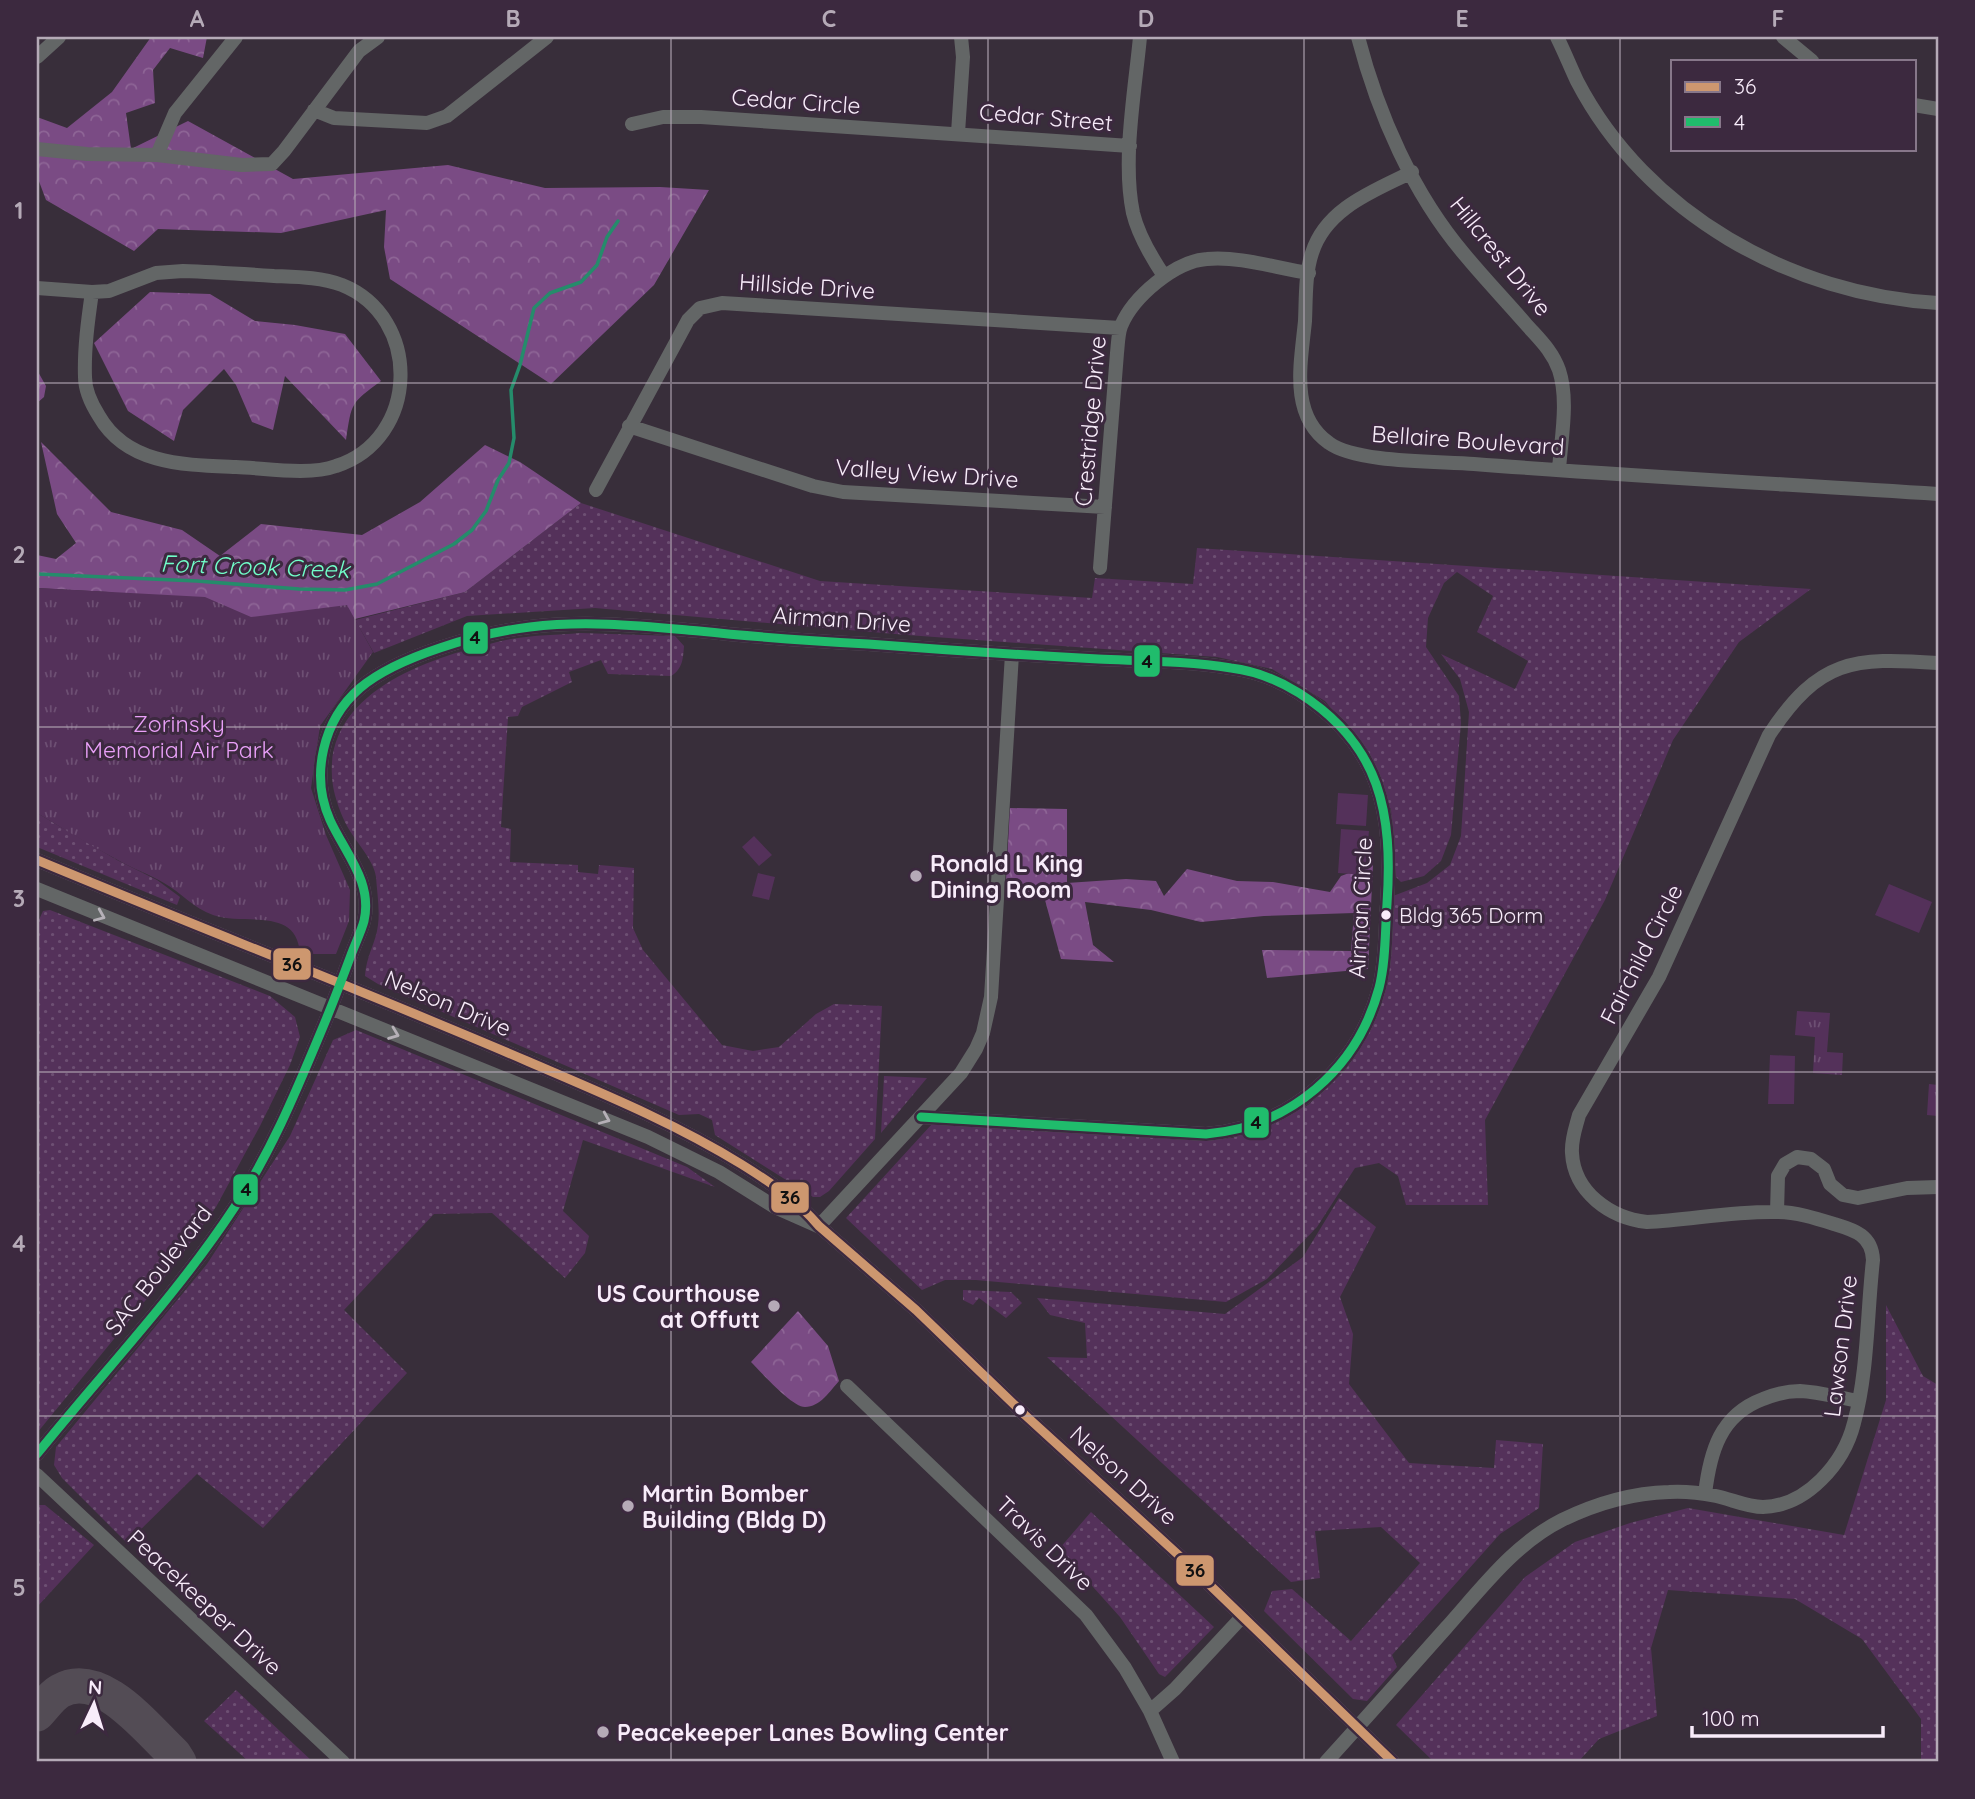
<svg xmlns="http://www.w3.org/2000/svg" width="1975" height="1799" font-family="Quicksand,sans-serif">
<defs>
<pattern id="grass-dots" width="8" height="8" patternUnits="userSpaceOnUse" patternTransform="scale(1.75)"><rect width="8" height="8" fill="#54315a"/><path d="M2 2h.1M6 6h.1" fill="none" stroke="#6d4f73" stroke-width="1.8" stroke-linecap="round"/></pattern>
<pattern id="forest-crowns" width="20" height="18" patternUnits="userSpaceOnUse" patternTransform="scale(1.75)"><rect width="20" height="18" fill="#7a4b84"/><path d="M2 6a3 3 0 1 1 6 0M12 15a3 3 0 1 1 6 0" fill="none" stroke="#8e6596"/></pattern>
<pattern id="park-tufts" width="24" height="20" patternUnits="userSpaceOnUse" patternTransform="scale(1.75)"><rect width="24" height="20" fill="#54315a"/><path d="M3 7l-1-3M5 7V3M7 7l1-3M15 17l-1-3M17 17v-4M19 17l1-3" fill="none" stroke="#6d4f73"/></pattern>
</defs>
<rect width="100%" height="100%" fill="#382e3a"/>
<!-- grass -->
<path fill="url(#grass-dots)" d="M581 503 820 581 1092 598 1095 578 1193 584 1197 548 1811 589 1739 642 1673 740 1605 900 1485 1120 1488 1205H1406L1398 1176 1379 1163 1355 1168 1317 1227 1267 1279 1226 1302 976 1280H945L922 1290 846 1218 932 1124 1186 1140 1232 1138 1264 1127 1308 1105 1346 1069 1368 1033 1393 896 1427 883 1450 865 1461 836 1469 712 1460 679 1441 654 1515 689 1528 661 1477 632 1493 596 1457 572 1444 583 1428 618 1426 647 1459 696 1461 723 1451 835 1441 861 1424 876 1401 882 1396 877 1391 810 1367 749 1325 701 1272 669 1217 657 907 635 595 608 467 616 374 653 355 620 465 592Z
M580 633 675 636 684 646C683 658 683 669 671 676L608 674 601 660 569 672 572 682 522 707 518 716 508 717 501 827 511 829 510 862 578 865V872L598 874 599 865 634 868 633 928 643 950 722 1045 753 1051 779 1047 816 1014 834 1004 882 1006 875 1139 829 1191 820 1197H813L715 1135 712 1120 699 1114 679 1115 378 984 365 976C366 956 376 943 378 925 380 910 377 892 376 877 374 860 355 841 347 826 341 815 335 798 333 786 318 689 439 654 511 639 534 635 558 635 580 633Z
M37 813 117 860 157 880 180 897 177 905 37 847Z
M50 910 270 996 295 1017 300 1037 290 1065 260 1126 216 1207 172 1268 37 1433V924L43 911Z
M356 1030 687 1167 715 1187 583 1140 563 1211 589 1236 585 1253 565 1278 492 1213 434 1214 344 1310 407 1373 263 1528 197 1474 127 1543 62 1478 54 1465 56 1447 207 1264 290 1136 333 1040Z
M884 1076 927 1078 881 1133Z
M1339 1198 1376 1227 1340 1297 1353 1334 1349 1384 1409 1463 1494 1468 1496 1440 1543 1444 1539 1508 1500 1534 1392 1655 1397 1667 1367 1701 1353 1699 1264 1611 1272 1591 1292 1589 1351 1641 1420 1563 1381 1527 1315 1531 1320 1578 1291 1582 1047 1357 1087 1358 1085 1323 1050 1315 1037 1298 1225 1314 1303 1257Z
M963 1290 1011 1292 1022 1303 1006 1318 979 1298 973 1305 963 1300Z
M1886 1305 1923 1376 1938 1385V1762H1921V1719L1862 1639 1795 1599 1668 1590 1651 1648 1657 1716 1599 1739 1578 1762H1434L1396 1725 1525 1577 1575 1542 1630 1523 1688 1508 1844 1535 1886 1400Z
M37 1505H45L94 1545 37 1607Z
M1091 1512 1214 1627 1165 1677 1159 1674 1120 1617 1059 1549Z
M236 1690 313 1762H249L204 1721Z"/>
<!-- forest -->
<path fill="url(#forest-crowns)" d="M151 37H207L203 58 170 48 153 70 155 103 126 113 131 149 188 121 293 179 448 165 545 188 660 187 709 190 654 285 551 384 390 279 384 247 386 210 281 233 158 229 134 251 46 200 37 176V117L67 128 112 92Z
M150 292 210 294 255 321 295 325 345 334 381 381C350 404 352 402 346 440L285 376 273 430 252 422 236 385 224 369 183 410 174 441 128 411 94 343Z
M37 370 46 386 44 397 37 403Z
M41 442 111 512 182 530 220 556 261 524 362 535 420 502 485 445 520 462 581 503 465 592 310 630 109 592 37 588V555L56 559 76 543 57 514Z
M1010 808 1067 809V883L1126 879 1156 881 1164 896 1187 869 1237 881 1273 882 1330 892 1341 876 1373 864 1368 969 1267 978 1262 950 1351 951 1354 913 1264 916 1201 922 1151 910 1085 902 1093 945 1114 962 1061 959 1045 900 1006 880Z
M798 1311 828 1346 839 1381C830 1391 820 1407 805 1407 792 1407 761 1372 751 1362Z"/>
<!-- park -->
<path fill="url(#park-tufts)" d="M37 588 205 597 251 617 347 605 373 652 320 726 311 788 326 835 350 890 349 921 336 954H300C297 906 246 926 213 915 193 908 182 893 164 883 149 874 131 868 116 859 89 845 63 828 37 813Z
M1797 1011 1830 1013 1827 1052 1843 1053 1842 1075 1813 1073 1815 1037 1795 1035Z
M1929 1084 1938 1085V1116L1927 1115Z"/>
<!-- garden -->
<path fill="#54315a" d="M1338 793 1368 795 1366 826 1336 824Z
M1341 829 1369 831 1365 875 1338 873Z
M754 836 772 855 759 866 742 847Z
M758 873 775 877 769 900 752 896Z
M1889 884 1932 902 1919 933 1875 915Z
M1770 1055 1795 1056 1794 1104H1768Z"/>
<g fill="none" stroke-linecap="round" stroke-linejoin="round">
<!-- stream -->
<path stroke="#258c6b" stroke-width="3.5" d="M37 574 197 581 299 589 345 590 377 584 454 544 472 530 486 511 498 480 509 463 514 438 511 390 520 365 534 308 550 293 581 282 597 265 607 237 618 221"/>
<!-- taxiway -->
<path stroke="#534c55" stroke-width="35" d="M37 1714C44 1707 51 1696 60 1691 101 1668 147 1729 174 1754L179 1762"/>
<!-- minor -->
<path stroke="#636666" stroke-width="14" d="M1140 37C1135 90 1122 161 1133 213 1138 234 1152 258 1164 276
M1358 37C1378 114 1413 194 1465 255 1484 278 1505 300 1525 323 1538 338 1552 350 1559 370 1569 400 1561 439 1559 470
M1557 37C1564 51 1570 66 1577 81 1646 214 1792 295 1938 303
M1783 37 1812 61
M37 57 59 37
M1914 105 1938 109
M314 110 334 118 427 123 447 116 547 37
M632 124 663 117H701L1130 146
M958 133 963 57 961 37
M37 149 87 154 157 155 242 165 272 164 284 151 359 51 378 37
M157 155 175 113 236 37
M1412 172C1374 191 1326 208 1312 253 1305 274 1306 299 1305 321 1301 363 1289 415 1329 443 1356 463 1438 461 1474 464 1629 476 1783 484 1938 494
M183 271C214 272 244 274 274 276 297 277 320 277 342 285 422 317 420 439 336 466 309 476 265 468 236 467 185 465 127 465 99 416 92 405 85 390 85 377 84 349 88 320 92 292L109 291 156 273Z
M37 288 92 292
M629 426 813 486 843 492 1105 507
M596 490 688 320 700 308 722 303 1120 328
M1100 568 1117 353C1118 344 1118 334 1121 326 1133 297 1175 261 1207 259 1240 256 1276 268 1309 273
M37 860C200 928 364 991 527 1061 599 1092 673 1122 741 1164 770 1182 797 1200 819 1226L916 1310 1025 1415 1185 1561 1393 1762
M37 889 648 1137 719 1172 775 1207 818 1226
M1777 1212 1778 1176 1785 1164 1797 1157 1811 1159 1824 1169 1830 1184 1843 1195 1858 1198 1907 1188 1938 1187
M819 1226 961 1073 976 1049 983 1033 991 997 1012 654
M847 1386 1086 1615 1125 1668 1150 1711 1173 1762
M37 1454C103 1372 176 1296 234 1208 270 1154 295 1094 320 1034 331 1008 341 982 351 955 355 944 361 932 364 921 373 882 345 853 330 820 310 775 323 720 360 688 398 656 480 633 530 627 587 620 642 626 699 631 755 637 812 641 868 644 945 650 1021 655 1098 659 1142 661 1188 661 1231 668 1256 671 1278 680 1299 693 1381 745 1393 813 1387 904 1385 931 1386 961 1379 988 1357 1070 1289 1127 1206 1134L921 1117
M37 1475 343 1762
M1705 1494C1710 1452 1720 1415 1763 1399 1775 1394 1787 1391 1800 1391 1820 1392 1840 1398 1859 1401
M1150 1711 1175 1689 1242 1617
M1326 1762C1366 1718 1406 1673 1446 1628 1481 1589 1514 1544 1562 1520 1595 1504 1632 1493 1669 1492 1684 1491 1701 1493 1716 1496 1731 1499 1747 1507 1763 1507 1807 1506 1844 1463 1854 1423 1868 1372 1867 1313 1873 1260 1872 1235 1854 1230 1834 1224 1815 1218 1796 1212 1776 1212 1733 1211 1689 1220 1647 1222 1610 1218 1574 1192 1572 1153 1571 1139 1576 1127 1579 1115L1659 977 1769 735C1819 659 1853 657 1938 663"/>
<defs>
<path id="bus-1" d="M37 860C200 928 364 991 527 1061 599 1092 673 1122 741 1164 770 1182 797 1200 819 1226L916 1310 1025 1415 1185 1561 1393 1762"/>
<path id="bus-2" d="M37 1454C103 1372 176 1296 234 1208 270 1154 295 1094 320 1034 331 1008 341 982 351 955 355 944 361 932 364 921 373 882 345 853 330 820 310 775 323 720 360 688 398 656 480 633 530 627 587 620 642 626 699 631 755 637 812 641 868 644 945 650 1021 655 1098 659 1142 661 1188 661 1231 668 1256 671 1278 680 1299 693 1381 745 1393 813 1387 904 1385 931 1386 961 1379 988 1357 1070 1289 1127 1206 1134L921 1117"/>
</defs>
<!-- bus-1 casing -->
<use href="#bus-1" stroke="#3c293f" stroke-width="14"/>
<!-- bus-2 casing -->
<use href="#bus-2" stroke="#3c293f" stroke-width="14"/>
<!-- bus-1 -->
<use href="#bus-1" stroke="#cd976f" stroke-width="9"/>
<!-- bus-2 -->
<use href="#bus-2" stroke="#20bc6c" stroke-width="9"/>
</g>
<!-- one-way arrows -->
<defs><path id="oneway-chevron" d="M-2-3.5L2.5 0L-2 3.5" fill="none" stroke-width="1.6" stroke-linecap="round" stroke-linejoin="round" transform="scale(1.75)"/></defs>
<g stroke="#b5b0b7">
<use href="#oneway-chevron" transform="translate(100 916) rotate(23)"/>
<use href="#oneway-chevron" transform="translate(394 1034) rotate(21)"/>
<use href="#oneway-chevron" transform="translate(605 1119) rotate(23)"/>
</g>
<!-- grid -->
<path fill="none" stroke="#b5aab7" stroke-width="2" stroke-opacity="0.55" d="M355 37V1762M671 37V1762M988 37V1762M1304 37V1762M1620 37V1762M37 383H1938M37 727H1938M37 1072H1938M37 1416H1938"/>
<!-- markers -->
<g fill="#b5aab7" stroke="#3c293f" stroke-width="2.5">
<circle cx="916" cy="876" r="7"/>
<circle cx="774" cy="1306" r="7"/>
<circle cx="628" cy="1506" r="7"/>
<circle cx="603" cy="1732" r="7"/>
</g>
<g fill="#f8ecfa" stroke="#3c293f" stroke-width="2.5">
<circle cx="1386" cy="915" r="6"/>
<circle cx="1020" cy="1410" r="6"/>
</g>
<g text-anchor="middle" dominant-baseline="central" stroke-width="6" stroke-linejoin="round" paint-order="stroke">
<!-- bus labels -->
<g font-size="21" fill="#f8ecfa" stroke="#3c293f" text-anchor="start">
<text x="1399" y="915">Bldg 365 Dorm</text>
</g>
<!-- street labels -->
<g font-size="23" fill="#f8ecfa" stroke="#3c293f">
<text transform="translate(796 101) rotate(4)">Cedar Circle</text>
<text transform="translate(1046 117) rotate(5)">Cedar Street</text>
<text transform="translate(1501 256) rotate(51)">Hillcrest Drive</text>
<text transform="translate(807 286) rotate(4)">Hillside Drive</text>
<text transform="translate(1090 421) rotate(-85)">Crestridge Drive</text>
<text transform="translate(1468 440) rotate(4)">Bellaire Boulevard</text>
<text transform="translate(927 473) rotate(4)">Valley View Drive</text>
<text transform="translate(842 619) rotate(4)">Airman Drive</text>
<text transform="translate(1360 908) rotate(-87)">Airman Circle</text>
<text transform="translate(1641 954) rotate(-63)">Fairchild Circle</text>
<text transform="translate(448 1003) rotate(23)">Nelson Drive</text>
<text transform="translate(158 1270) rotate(-52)">SAC Boulevard</text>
<text transform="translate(1840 1346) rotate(-83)">Lawson Drive</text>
<text transform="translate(1124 1475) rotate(42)">Nelson Drive</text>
<text transform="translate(1045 1543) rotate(44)">Travis Drive</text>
<text transform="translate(205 1602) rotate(43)">Peacekeeper Drive</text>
</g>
<!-- park labels -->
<g font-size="23" fill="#eaa0f9" stroke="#3c293f">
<text x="179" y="723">Zorinsky<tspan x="179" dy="26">Memorial Air Park</tspan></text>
</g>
<!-- poi labels -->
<g font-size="23" font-weight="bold" fill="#f8ecfa" stroke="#3c293f" text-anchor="start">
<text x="930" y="863">Ronald L King<tspan x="930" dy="26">Dining Room</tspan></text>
<text x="760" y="1293" text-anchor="end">US Courthouse<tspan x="760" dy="26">at Offutt</tspan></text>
<text x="642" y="1493">Martin Bomber<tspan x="642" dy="26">Building (Bldg D)</tspan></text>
<text x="617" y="1732">Peacekeeper Lanes Bowling Center</text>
</g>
<!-- water labels -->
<g font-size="24" font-style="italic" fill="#71fec9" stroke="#3c293f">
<text transform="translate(255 566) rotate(2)">Fort Crook Creek</text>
</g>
</g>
<g stroke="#3c293f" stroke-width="2.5">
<rect x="462" y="621" width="27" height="34" rx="7" fill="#20bc6c"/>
<rect x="1133" y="644" width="28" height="34" rx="7" fill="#20bc6c"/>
<rect x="272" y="947" width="40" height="34" rx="7" fill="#cd976f"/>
<rect x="1243" y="1106" width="27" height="33" rx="7" fill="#20bc6c"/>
<rect x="232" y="1173" width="27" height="33" rx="7" fill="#20bc6c"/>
<rect x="770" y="1181" width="40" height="33" rx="7" fill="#cd976f"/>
<rect x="1175" y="1554" width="40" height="33" rx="7" fill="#cd976f"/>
</g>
<g font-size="19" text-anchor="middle" font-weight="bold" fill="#111">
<text x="475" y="644">4</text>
<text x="1147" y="668">4</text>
<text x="292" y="971">36</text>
<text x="1256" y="1129">4</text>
<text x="246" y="1196">4</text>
<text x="790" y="1204">36</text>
<text x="1195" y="1577">36</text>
</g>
<!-- border -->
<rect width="1975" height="1799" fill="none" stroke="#3c293f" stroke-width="77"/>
<!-- legend -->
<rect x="1671" y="60" width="245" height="91" fill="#3c293f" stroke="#87778a" stroke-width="2"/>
<rect x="1685" y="82" width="35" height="10" fill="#cd976f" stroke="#87778a" stroke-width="2"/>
<text x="1734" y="94" font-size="21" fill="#f8ecfa">36</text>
<rect x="1685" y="117" width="35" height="10" fill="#20bc6c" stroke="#87778a" stroke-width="2"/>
<text x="1734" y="130" font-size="21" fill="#f8ecfa">4</text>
<!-- north arrow -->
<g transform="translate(94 1704) rotate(4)" stroke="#3c293f" stroke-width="5" paint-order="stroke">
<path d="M0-5L12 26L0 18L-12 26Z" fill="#f8ecfa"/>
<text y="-10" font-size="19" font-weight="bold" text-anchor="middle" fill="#f8ecfa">N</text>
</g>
<!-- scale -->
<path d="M1692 1726v10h191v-10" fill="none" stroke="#f8ecfa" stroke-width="3.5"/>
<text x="1702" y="1726" font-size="21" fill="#f8ecfa" stroke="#3c293f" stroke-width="5" paint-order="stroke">100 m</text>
<rect x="38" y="38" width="1899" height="1722" fill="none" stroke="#b5aab7" stroke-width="2.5"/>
<g font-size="23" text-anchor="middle" font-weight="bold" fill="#b5aab7">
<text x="197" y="27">A</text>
<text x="513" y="27">B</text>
<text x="829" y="27">C</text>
<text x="1146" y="27">D</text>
<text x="1462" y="27">E</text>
<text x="1778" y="27">F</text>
<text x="19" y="219">1</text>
<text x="19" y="563">2</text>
<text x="19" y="907">3</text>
<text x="19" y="1252">4</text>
<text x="19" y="1596">5</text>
</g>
</svg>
